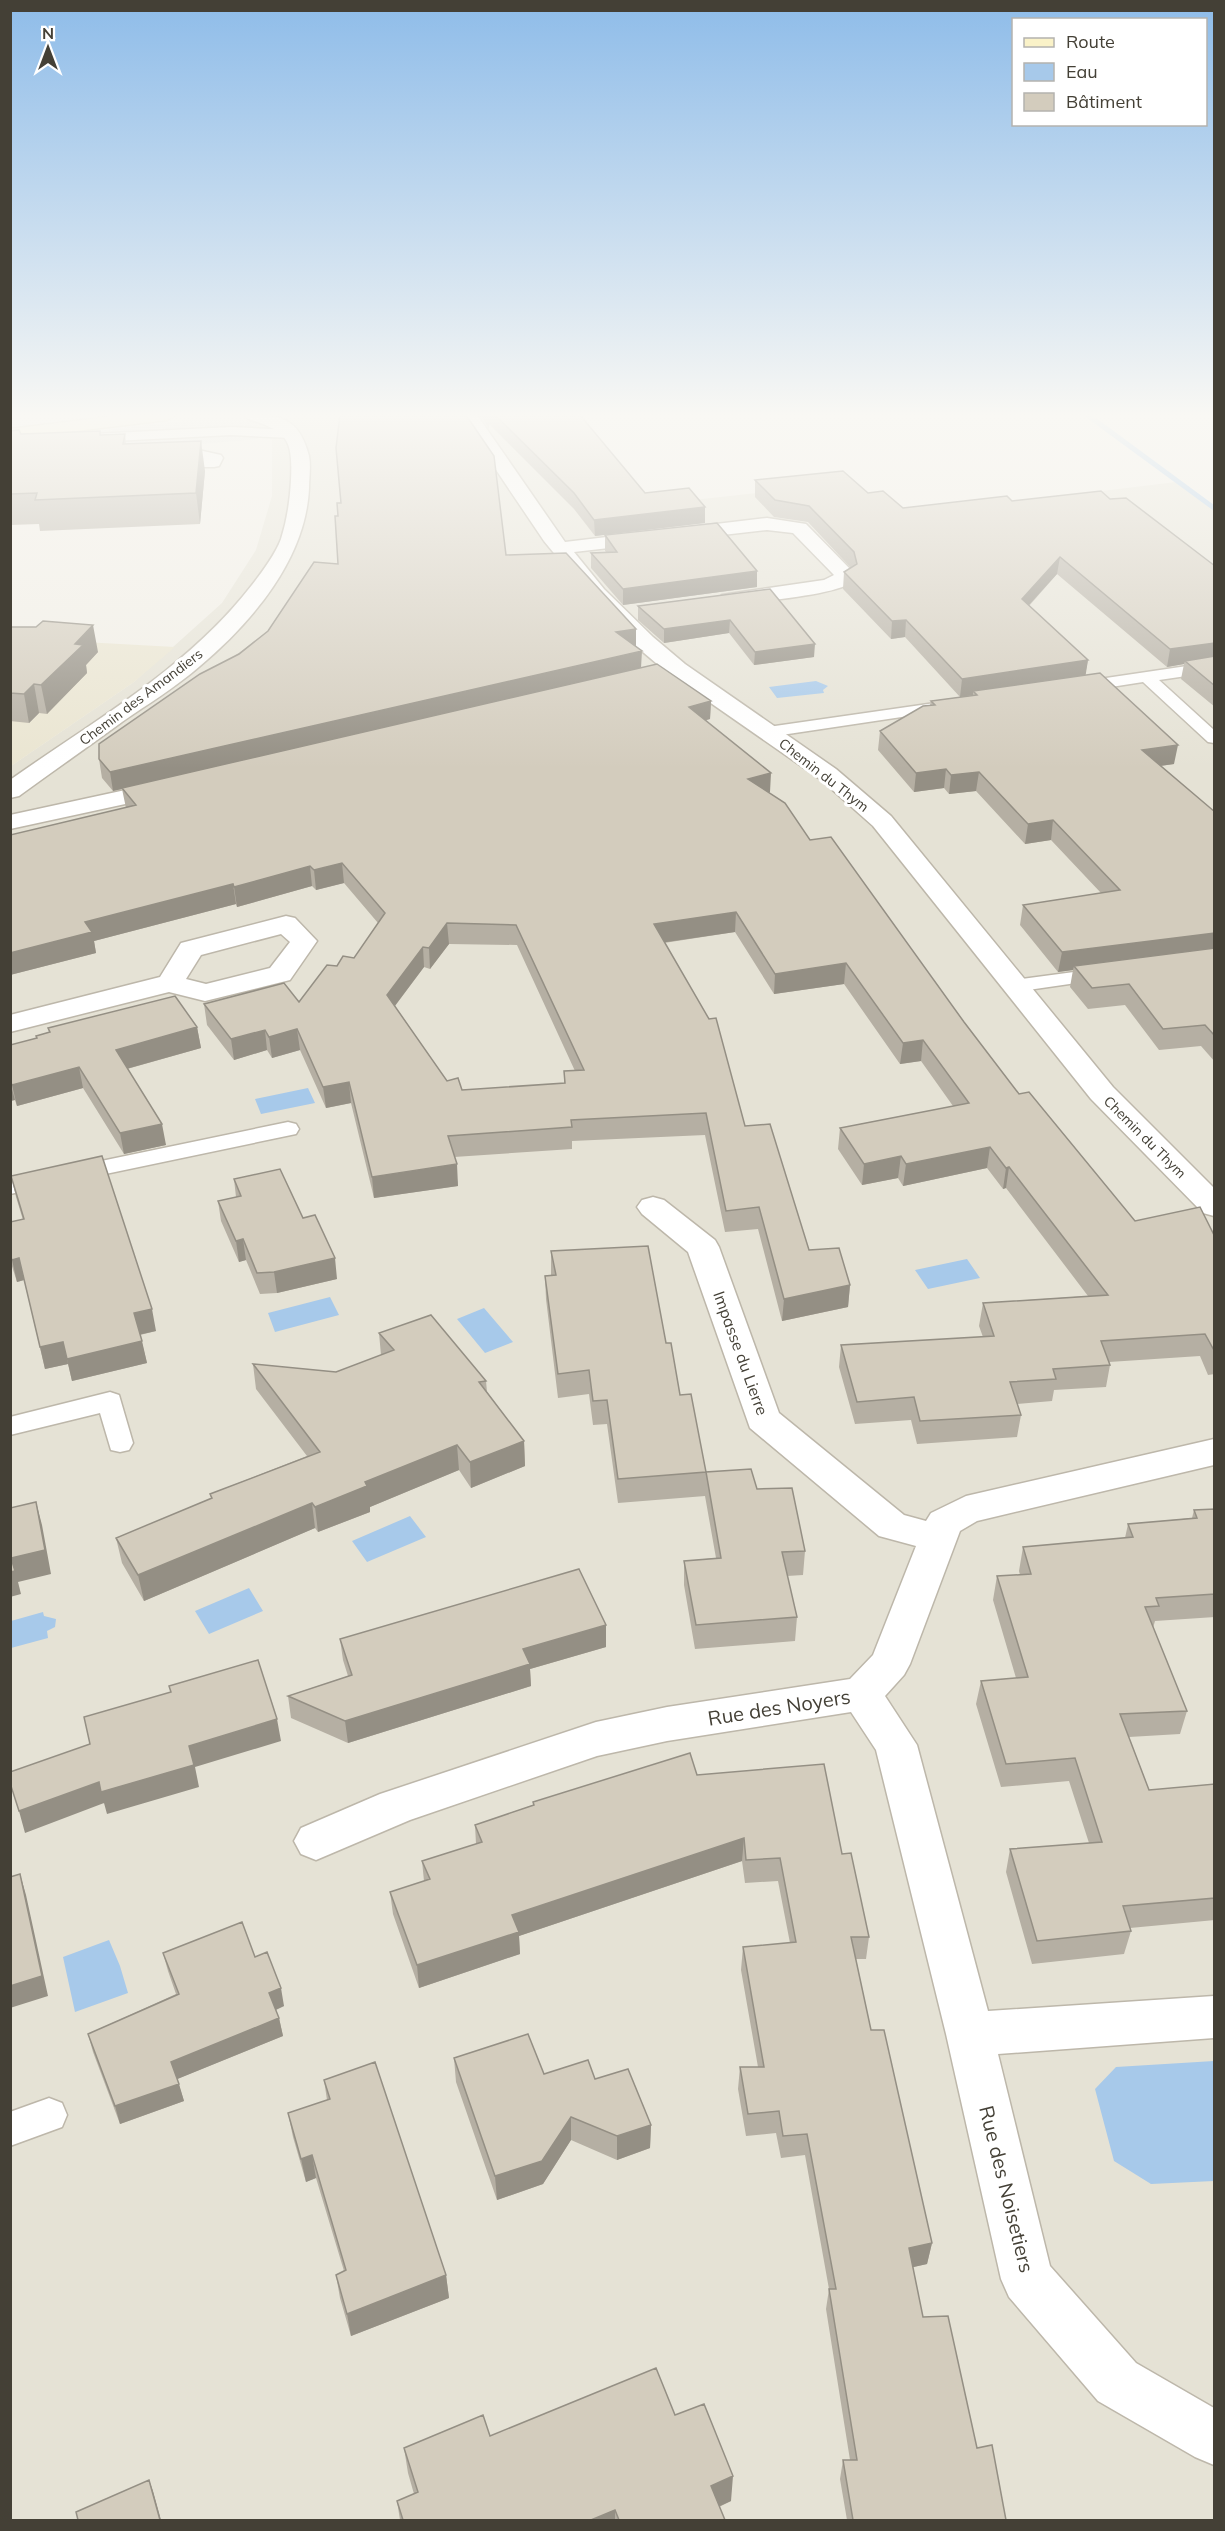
<svg xmlns="http://www.w3.org/2000/svg" width="1225" height="2531" font-family="Mulish,sans-serif">
<rect width="100%" height="100%" fill="#f2efe7"/>
<!-- residential -->
<path fill="#e5e2d5" d="M260 415H572L647 505 848 483 897 516 1176 482 1214 506V2520H11V766L134 682 222 603 256 550 272 496V440L246 421Z"/>
<!-- education -->
<path fill="#eae5d1" d="M10 638 175 647 134 682 11 766Z"/>
<!-- parking -->
<path fill="#e3e2de" d="M222 416 248 422 261 431 258 439 201 444 10 442Z"/>
<!-- water -->
<path fill="#a7c9ea" d="M816 681 828 686 823 690 824 693 777 698 769 687Z
M308 1088 315 1103 261 1114 255 1099Z
M967 1259 980 1278 928 1289 915 1270Z
M330 1297 339 1315 275 1332 268 1313Z
M484 1308 513 1342 485 1353 457 1319Z
M410 1516 426 1537 367 1562 352 1541Z
M249 1588 263 1611 209 1634 195 1611Z
M43 1612 44 1616 56 1619 55 1627 47 1631 48 1638 11 1648V1621Z
M109 1940 120 1966 128 1993 75 2012 63 1957Z
M1214 2061V2181L1151 2184 1114 2161 1095 2089 1116 2067Z"/>
<g fill="none" stroke-linecap="round" stroke-linejoin="round">
<!-- stream -->
<path fill="#a7c9ea" fill-rule="evenodd" d="M1083 415H1092L1214 505V511Z"/>
<defs>
<path id="lane" d="M231 427 291 430 297 434 291 438 231 435 94 442 88 438 94 434Z
M171 444 221 455 223 458 219 466 214 467H165L163 464 170 460 204 459 166 451 165 448Z
M1214 662V672L1159 680 1214 730V743L1208 742 1143 682 1079 692 1071 687 1079 682Z
M949 701 957 706 955 709 768 737 760 732 768 727Z
M1104 968 1111 970 1114 974 1111 978 1014 992 1007 990 1004 986 1007 982 1014 980Z
M288 1122 296 1124 299 1129 296 1134 10 1194V1180Z
M110 1392 119 1395 133 1443 129 1450 120 1452 111 1450 100 1413 10 1435V1417Z
M49 2098 62 2103 67 2115 62 2127 10 2146V2112Z"/>
<path id="street" d="M245 415C282 415 299 418 309 456 311 466 309 478 309 488 306 559 252 622 200 666 176 687 148 704 122 722 88 747 53 771 19 796L10 798V780C95 720 188 668 252 585 262 572 275 555 281 539 287 520 290 500 291 480 293 438 287 431 248 419Z
M459 415H477L565 542 767 518 806 524 851 570 854 580C844 595 751 602 729 605L722 603 719 599 722 595 824 580 834 575 793 533 767 530 574 552 604 589 653 637 685 664 836 769 891 816 1113 1087 1214 1188V1216L1203 1213 1091 1099 873 826 820 779 669 674 637 647 590 597 544 541Z
M167 781 176 783 179 788 176 793 10 829V815Z
M286 916 295 918 317 941 290 980 205 1001 169 992 10 1032V1015L160 977 181 943ZM281 934 290 942 270 968 206 984 186 979 201 955Z
M653 1197 664 1200 715 1240 719 1247 779 1413 904 1515 926 1521 931 1513 966 1496 1214 1439V1465L977 1521 960 1531 910 1664 904 1675 885 1696 917 1745 988 2011 1214 1996V2038L998 2054 1050 2266 1136 2363 1214 2408V2465L1195 2457 1098 2401 1009 2297 1001 2279 946 2034 876 1750 851 1712 667 1741 597 1756 410 1820 316 1860 301 1854 294 1841 301 1828 380 1794 596 1722 667 1707 850 1679 873 1655 916 1546 879 1536 750 1428 688 1252 642 1214 637 1207 642 1200Z"/>
<path id="secondary" d="M123 415H176L167 420 10 439V429Z"/>
</defs>
<!-- lane casing -->
<use href="#lane" stroke="#bdb7aa" stroke-width="3"/>
<!-- street casing -->
<use href="#street" stroke="#bdb7aa" stroke-width="3"/>
<!-- secondary casing -->
<use href="#secondary" stroke="#cec499" stroke-width="3"/>
<!-- lane -->
<use href="#lane" fill="#fff" fill-rule="evenodd"/>
<!-- street -->
<use href="#street" fill="#fff" fill-rule="evenodd"/>
<!-- secondary -->
<use href="#secondary" fill="#faf2c8" fill-rule="evenodd"/>
</g>
<!-- wall -->
<path fill="#b5afa3" fill-rule="evenodd" d="M480 415H580L645 493 705 523 595 536 574 509 489 424V429Z
M10 431 21 434 101 435 125 434 126 444 205 471 200 524 40 531 39 524 10 525Z
M755 480 868 493 903 508 1012 501 1110 499 1215 566V707L1181 679 1184 664 1167 667 1057 574 1029 606 1088 660 1085 675 1174 764 1160 766 1215 812V1062L1201 1046 1159 1050 1125 1005 1088 1009 1070 987 1073 970 1058 972 1020 925 1023 905 1101 893 1051 840 1025 844 976 791 949 794 944 788 914 792 878 750 880 731 930 705 931 701 960 697 905 637 891 639 843 589 844 572 851 568 808 522 774 517 755 497Z
M605 535 757 571V587L623 605 591 568V553L606 552 605 551Z
M506 555 636 647 641 668 711 701 710 719 706 720 770 792H769L810 840 964 1022 1019 1094 1135 1221 1215 1237V1374L1208 1375 1200 1356 1109 1362 1110 1365 1106 1387 1054 1390 1052 1401 1017 1404 1021 1415 1017 1437 917 1444 911 1420 855 1424 839 1367 841 1345 983 1337 979 1326 983 1303 1088 1296 1006 1188 1003 1189 987 1168 903 1186 898 1178 862 1185 838 1149 840 1128 953 1106 921 1061 900 1064 844 984 774 994 735 932 664 943 745 1126 809 1250 850 1285 848 1307 782 1321 758 1229 725 1232 705 1135 572 1141V1149L454 1157 458 1186 374 1198 351 1103 326 1108 300 1050 272 1058 267 1050 234 1060 207 1025 204 1004 299 1002 337 966 354 958 378 923 344 883 316 890 312 886 237 907 236 904 94 941 96 953 10 975 126 808 122 789 113 791 102 778 99 759 268 631 338 564ZM449 944 517 945 575 1071H564V1084L462 1090 447 1081 395 1006 424 967 430 969Z
M770 589 814 657 754 665 729 633 664 643 638 620V606Z
M10 627 98 652 86 665 87 673 47 714 39 713 29 723 10 721Z
M197 1027 201 1048 127 1069 166 1145 124 1154 83 1088 17 1106 15 1100 10 1101V1045L36 1039V1036L49 1032 48 1028Z
M11 1176 156 1331 140 1335 147 1363 72 1381 68 1364 45 1369 24 1280 17 1282 10 1260V1222L23 1220 16 1197Z
M234 1179 303 1218 337 1279 277 1293 260 1294 246 1260 239 1262 221 1221 218 1201 236 1197Z
M551 1251 666 1343 680 1395 706 1472 757 1489 805 1551 803 1575 787 1576 797 1617 795 1641 695 1649 684 1585V1561L716 1558 705 1496 618 1503 607 1424 593 1425 589 1394 558 1398 546 1299 545 1276 551 1275Z
M379 1333 486 1381 487 1392 524 1441 525 1466 471 1488 459 1470 370 1507V1512L318 1532 315 1528 144 1601 122 1563 116 1538 211 1499 210 1494 307 1456 256 1389 253 1364 336 1372 381 1355Z
M1215 1509V1617L1155 1621 1153 1628 1187 1711 1180 1734 1129 1737 1149 1790 1215 1784V1920L1130 1928 1131 1931 1124 1954 1032 1964 1006 1872 1010 1849 1089 1843 1069 1781 1001 1787 976 1704 981 1681 1016 1678 993 1600 997 1576 1020 1575 1019 1571 1023 1547 1125 1538 1128 1524 1192 1518 1194 1510Z
M340 1639 606 1647 530 1669 531 1686 348 1743 291 1718 288 1696 348 1676 343 1660Z
M697 1775 842 1854 869 1937 866 1959H856L871 2030 932 2243 927 2264 913 2267 923 2317 977 2448 1006 2520H847L840 2479 843 2460H850L826 2309 829 2289 805 2155 781 2158 776 2133 746 2136 738 2089 740 2067H758L741 1970 743 1947 790 1943 778 1881 745 1883 742 1861 519 1936 520 1954 419 1988 393 1914 390 1892 424 1881 422 1861 476 1844 475 1825 533 1805V1802Z
M163 1953 255 1957 284 2006 276 2010 279 2018 283 2036 177 2079 184 2101 120 2124 93 2052 88 2034 176 1994 168 1971Z
M454 2058 544 2074 595 2079 651 2125 650 2148 617 2160 571 2140 543 2184 497 2200 456 2082Z
M324 2080 446 2275 449 2298 351 2336 340 2298 336 2275 344 2271 316 2178 306 2182 293 2137 288 2113 327 2100Z
M675 2415 731 2501 719 2507 725 2520H400L397 2501 414 2494 408 2473 404 2448 490 2436Z"/>
<!-- shaded-wall -->
<path fill="#948f84" d="M201 441 205 471 200 524 196 493Z
M705 507V523L595 536 594 520Z
M1060 557 1057 574 1019 616 1022 599Z
M757 571V587L623 605V589Z
M730 620 729 633 664 643V629Z
M906 620 905 637 891 639 892 621Z
M93 625 98 652 86 665 87 673 47 714 41 685 75 644Z
M636 629V647L616 632Z
M1215 643V660L1185 661 1184 664 1167 667 1170 649Z
M815 644 814 657 754 665 755 652Z
M642 651 641 668 113 791 110 772Z
M1088 660 1085 679 973 691V695L960 697 962 679Z
M34 684 39 713 29 723 24 694Z
M711 701 710 719 688 725 689 707Z
M1178 745 1174 764 1138 769 1142 750Z
M946 769 944 788 914 792 916 773Z
M979 772 976 791 949 794 951 775Z
M771 773 770 792 748 798V779Z
M1053 820 1051 840 1025 844 1028 824Z
M342 863 344 883 316 890 314 870Z
M310 866 312 886 237 907 234 887Z
M233 884 236 904 94 941 96 953 10 975V953L85 922Z
M736 912 735 932 653 944 654 924Z
M447 923 449 944 430 969 429 948Z
M1215 933V952L1074 966 1073 970 1058 972 1062 952Z
M423 947 424 967 388 1015 387 995Z
M846 963 844 984 774 994 775 974Z
M197 1027 201 1048 119 1071 116 1050Z
M297 1029 300 1050 272 1058 269 1037Z
M265 1030 267 1050 234 1060 231 1039Z
M923 1040 921 1061 900 1064 903 1043Z
M79 1067 83 1088 17 1106 12 1085Z
M10 1082 15 1100 10 1101Z
M349 1082 351 1103 326 1108 323 1087Z
M162 1124 166 1145 124 1154 120 1133Z
M990 1147 987 1168 903 1186 906 1164Z
M901 1156 898 1178 862 1185 864 1164Z
M457 1164 458 1186 374 1198 372 1177Z
M1009 1167 1006 1188 1003 1189 1006 1168Z
M243 1239 246 1260 239 1262 236 1241Z
M19 1258 24 1280 17 1282 12 1260Z
M335 1258 337 1279 277 1293 274 1272Z
M850 1285 848 1307 782 1321 784 1299Z
M152 1309 156 1331 138 1335 134 1313Z
M142 1341 147 1363 72 1381 67 1359Z
M63 1342 68 1364 45 1369 40 1347Z
M524 1441 525 1466 471 1488 470 1462Z
M457 1445 459 1470 370 1507V1512L318 1532 315 1507 365 1482Z
M36 1502 42 1525 51 1574 18 1582 21 1594 10 1597 11 1558Z
M312 1503 315 1528 144 1601 138 1575Z
M606 1625V1647L530 1669 531 1686 348 1743 345 1721 523 1649Z
M277 1719 281 1741 195 1767 199 1787 107 1814 101 1792 189 1746Z
M99 1782 104 1803 25 1833 19 1811Z
M744 1838 742 1861 519 1936 520 1954 419 1988 417 1965 512 1915Z
M20 1874 26 1895 48 1996 10 2008V1986Z
M281 1988 284 2006 273 2011 269 1993Z
M279 2018 283 2036 175 2080 171 2062Z
M179 2084 184 2101 120 2124 115 2106Z
M571 2117V2140L543 2184 497 2200 495 2176Z
M651 2125 650 2148 617 2160V2136Z
M312 2155 316 2178 306 2182 301 2159Z
M932 2243 927 2264 905 2269 909 2248Z
M446 2275 449 2298 351 2336 347 2314Z
M733 2476 731 2501 709 2511 711 2486Z
M149 2480 153 2491 161 2520H160Z
M615 2510V2520H591Z"/>
<!-- building -->
<path fill="#d3ccbd" stroke="#948f84" stroke-width="1.5" fill-rule="evenodd" d="M340 415H466L494 456 506 555 566 553 636 629 616 632 642 651 110 772 99 759V744L200 674 239 654 268 631 314 562 338 564 335 516H338L337 503H341L336 448Z
M495 415H580L645 493 689 488 705 507 594 520 574 493Z
M19 430 21 434 100 431V435L125 434 123 444 201 441 196 493 35 500 37 493 10 494V431Z
M843 471 868 493 883 491 903 508 1007 496 1012 501 1101 491 1110 499 1126 498 1215 566V643L1170 649 1060 557 1022 599 1088 660 962 679 906 620 892 621 844 572 857 564 854 552 809 506 775 500 755 480Z
M717 523 757 571 623 589 591 553 617 552 605 535Z
M770 589 815 644 755 652 730 620 664 629 638 606Z
M43 621 93 625 75 644 83 645 41 685 34 684 24 694 10 693V627H36Z
M1215 656V686L1185 661Z
M657 664 711 701 689 707 771 773 748 779 785 803 810 840 831 837 964 1022 1019 1094 1029 1092 1135 1221 1200 1207 1215 1237V1352L1205 1334 1101 1341 1110 1365 1053 1369 1056 1379 1010 1382 1021 1415 920 1421 914 1397 857 1402 841 1345 994 1336 983 1303 1108 1295 1009 1167 1006 1168 990 1147 906 1164 901 1156 864 1164 840 1128 969 1103 923 1040 903 1043 846 963 775 974 736 912 654 924 709 1019 716 1018 745 1126 770 1124 809 1250 839 1248 850 1285 784 1299 759 1207 726 1211 706 1113 571 1120 572 1127 448 1136 457 1164 372 1177 349 1082 323 1087 297 1029 269 1037 265 1030 231 1039 204 1004 284 983 299 1002 327 965 337 966 343 956 354 958 385 913 342 863 314 870 310 866 234 887 233 884 85 922 92 932 10 953V835L136 805 122 788ZM447 923 516 925 584 1070 564 1071 565 1083 462 1090 458 1078 447 1081 387 995 423 947 429 948Z
M1100 673 1178 745 1142 750 1215 812V933L1062 952 1023 905 1120 890 1053 820 1028 824 979 772 951 775 946 769 916 773 880 731 923 706 935 705 931 701 977 695 973 691Z
M1215 948V1036L1205 1025 1163 1029 1129 984 1092 988 1074 966Z
M175 996 197 1027 116 1050 162 1124 120 1133 79 1067 12 1085 10 1080V1045L37 1038 36 1036 50 1032 48 1028Z
M102 1156 152 1309 134 1313 142 1341 67 1359 63 1342 40 1347 19 1258 12 1260 10 1255V1222L24 1219 11 1176Z
M280 1169 303 1218 315 1215 335 1258 274 1272 257 1273 243 1239 236 1241 218 1201 241 1196 234 1179Z
M648 1246 666 1343H671L680 1395 691 1394 706 1472 618 1479 607 1400 593 1401 589 1370 558 1374 545 1276 556 1275 551 1251Z
M431 1315 486 1381 479 1382 524 1441 470 1462 457 1445 365 1482 367 1486 315 1507 312 1503 138 1575 116 1538 212 1498 210 1494 320 1452 253 1364 336 1372 394 1350 379 1333Z
M751 1469 757 1489 792 1488 805 1551 782 1552 797 1617 696 1625 684 1561 721 1558 706 1472Z
M36 1502 45 1550 11 1558 15 1571 10 1572V1508Z
M1215 1509V1594L1156 1598 1159 1606 1145 1607 1187 1711 1120 1714 1149 1790 1215 1784V1898L1123 1906 1131 1931 1037 1941 1010 1849 1102 1842 1075 1758 1006 1764 981 1681 1028 1677 997 1576 1031 1574 1023 1547 1133 1537 1128 1524 1197 1518 1194 1510Z
M579 1569 606 1625 523 1649 530 1664 345 1721 288 1696 352 1675 340 1639Z
M258 1660 277 1719 189 1746 194 1765 101 1792 99 1782 19 1811 10 1783V1772L90 1744 84 1717 171 1692 169 1686Z
M690 1753 697 1775 824 1764 842 1854 851 1853 869 1937H851L871 2030H884L932 2243 909 2248 923 2317 948 2316 977 2448 992 2445 1006 2520H853L843 2460H857L829 2289H836L807 2134 783 2136 779 2111 748 2114 740 2067H764L743 1947 796 1942 780 1858 746 1860 744 1838 512 1915 519 1932 417 1965 390 1892 430 1879 422 1861 482 1842 475 1825 534 1805 533 1802Z
M20 1874 42 1976 10 1986V1877Z
M242 1922 255 1957 267 1952 281 1988 269 1993 279 2018 171 2062 179 2084 115 2106 88 2034 179 1994 163 1953Z
M528 2034 544 2074 588 2060 595 2079 628 2069 651 2125 617 2136 571 2117 542 2161 495 2176 454 2058Z
M375 2062 446 2275 347 2314 336 2275 346 2270 312 2155 301 2159 288 2113 330 2099 324 2080Z
M656 2368 675 2415 704 2404 733 2476 711 2486 725 2520H619L615 2510 591 2520H403L397 2501 418 2492 404 2448 483 2415 490 2436Z
M149 2480 160 2520H78L76 2512Z"/>
<!-- sky -->
<linearGradient id="sky" x2="0" y2="1"><stop stop-color="#8ebce9"/><stop offset="0.54" stop-color="#f9f8f4"/><stop offset="1" stop-color="#f9f8f4" stop-opacity="0"/></linearGradient>
<rect width="1225" height="769" fill="url(#sky)"/>
<g text-anchor="middle" dominant-baseline="central" stroke-width="6" stroke-linejoin="round" paint-order="stroke">
<!-- far-street labels -->
<g font-size="14" fill="#444036" stroke="#fff">
<text transform="translate(141 697) rotate(-37)">Chemin des Amandiers</text>
<text transform="translate(824 775) rotate(38)">Chemin du Thym</text>
<text transform="translate(1145 1137) rotate(45)">Chemin du Thym</text>
</g>
<!-- street labels -->
<g font-size="16" fill="#444036" stroke="#fff">
<text transform="translate(741 1353) rotate(70)">Impasse du Lierre</text>
</g>
<!-- near-street labels -->
<g font-size="20" fill="#444036" stroke="#fff">
<text transform="translate(779 1707) rotate(-9)">Rue des Noyers</text>
<text transform="translate(1007 2189) rotate(76)">Rue des Noisetiers</text>
</g>
</g>
<!-- border -->
<rect width="1225" height="2531" fill="none" stroke="#444036" stroke-width="24"/>
<!-- legend -->
<rect x="1012" y="18" width="195" height="108" fill="#ffffff" stroke="#b4b3af" stroke-width="1.5"/>
<rect x="1024" y="38" width="30" height="9" fill="#faf2c8" stroke="#b4b3af" stroke-width="1.5"/>
<text x="1066" y="48" font-size="18" fill="#444036">Route</text>
<rect x="1024" y="63" width="30" height="18" fill="#a7c9ea" stroke="#b4b3af" stroke-width="1.5"/>
<text x="1066" y="78" font-size="18" fill="#444036">Eau</text>
<rect x="1024" y="93" width="30" height="18" fill="#d3ccbd" stroke="#b4b3af" stroke-width="1.5"/>
<text x="1066" y="108" font-size="18" fill="#444036">Bâtiment</text>
<!-- north arrow -->
<g transform="translate(48 48)" stroke="#ffffff" stroke-width="4.5" paint-order="stroke">
<path d="M0-4.5L10 22L0 15L-10 22Z" fill="#444036"/>
<text y="-9" font-size="16" font-weight="bold" text-anchor="middle" fill="#444036">N</text>
</g>
</svg>
